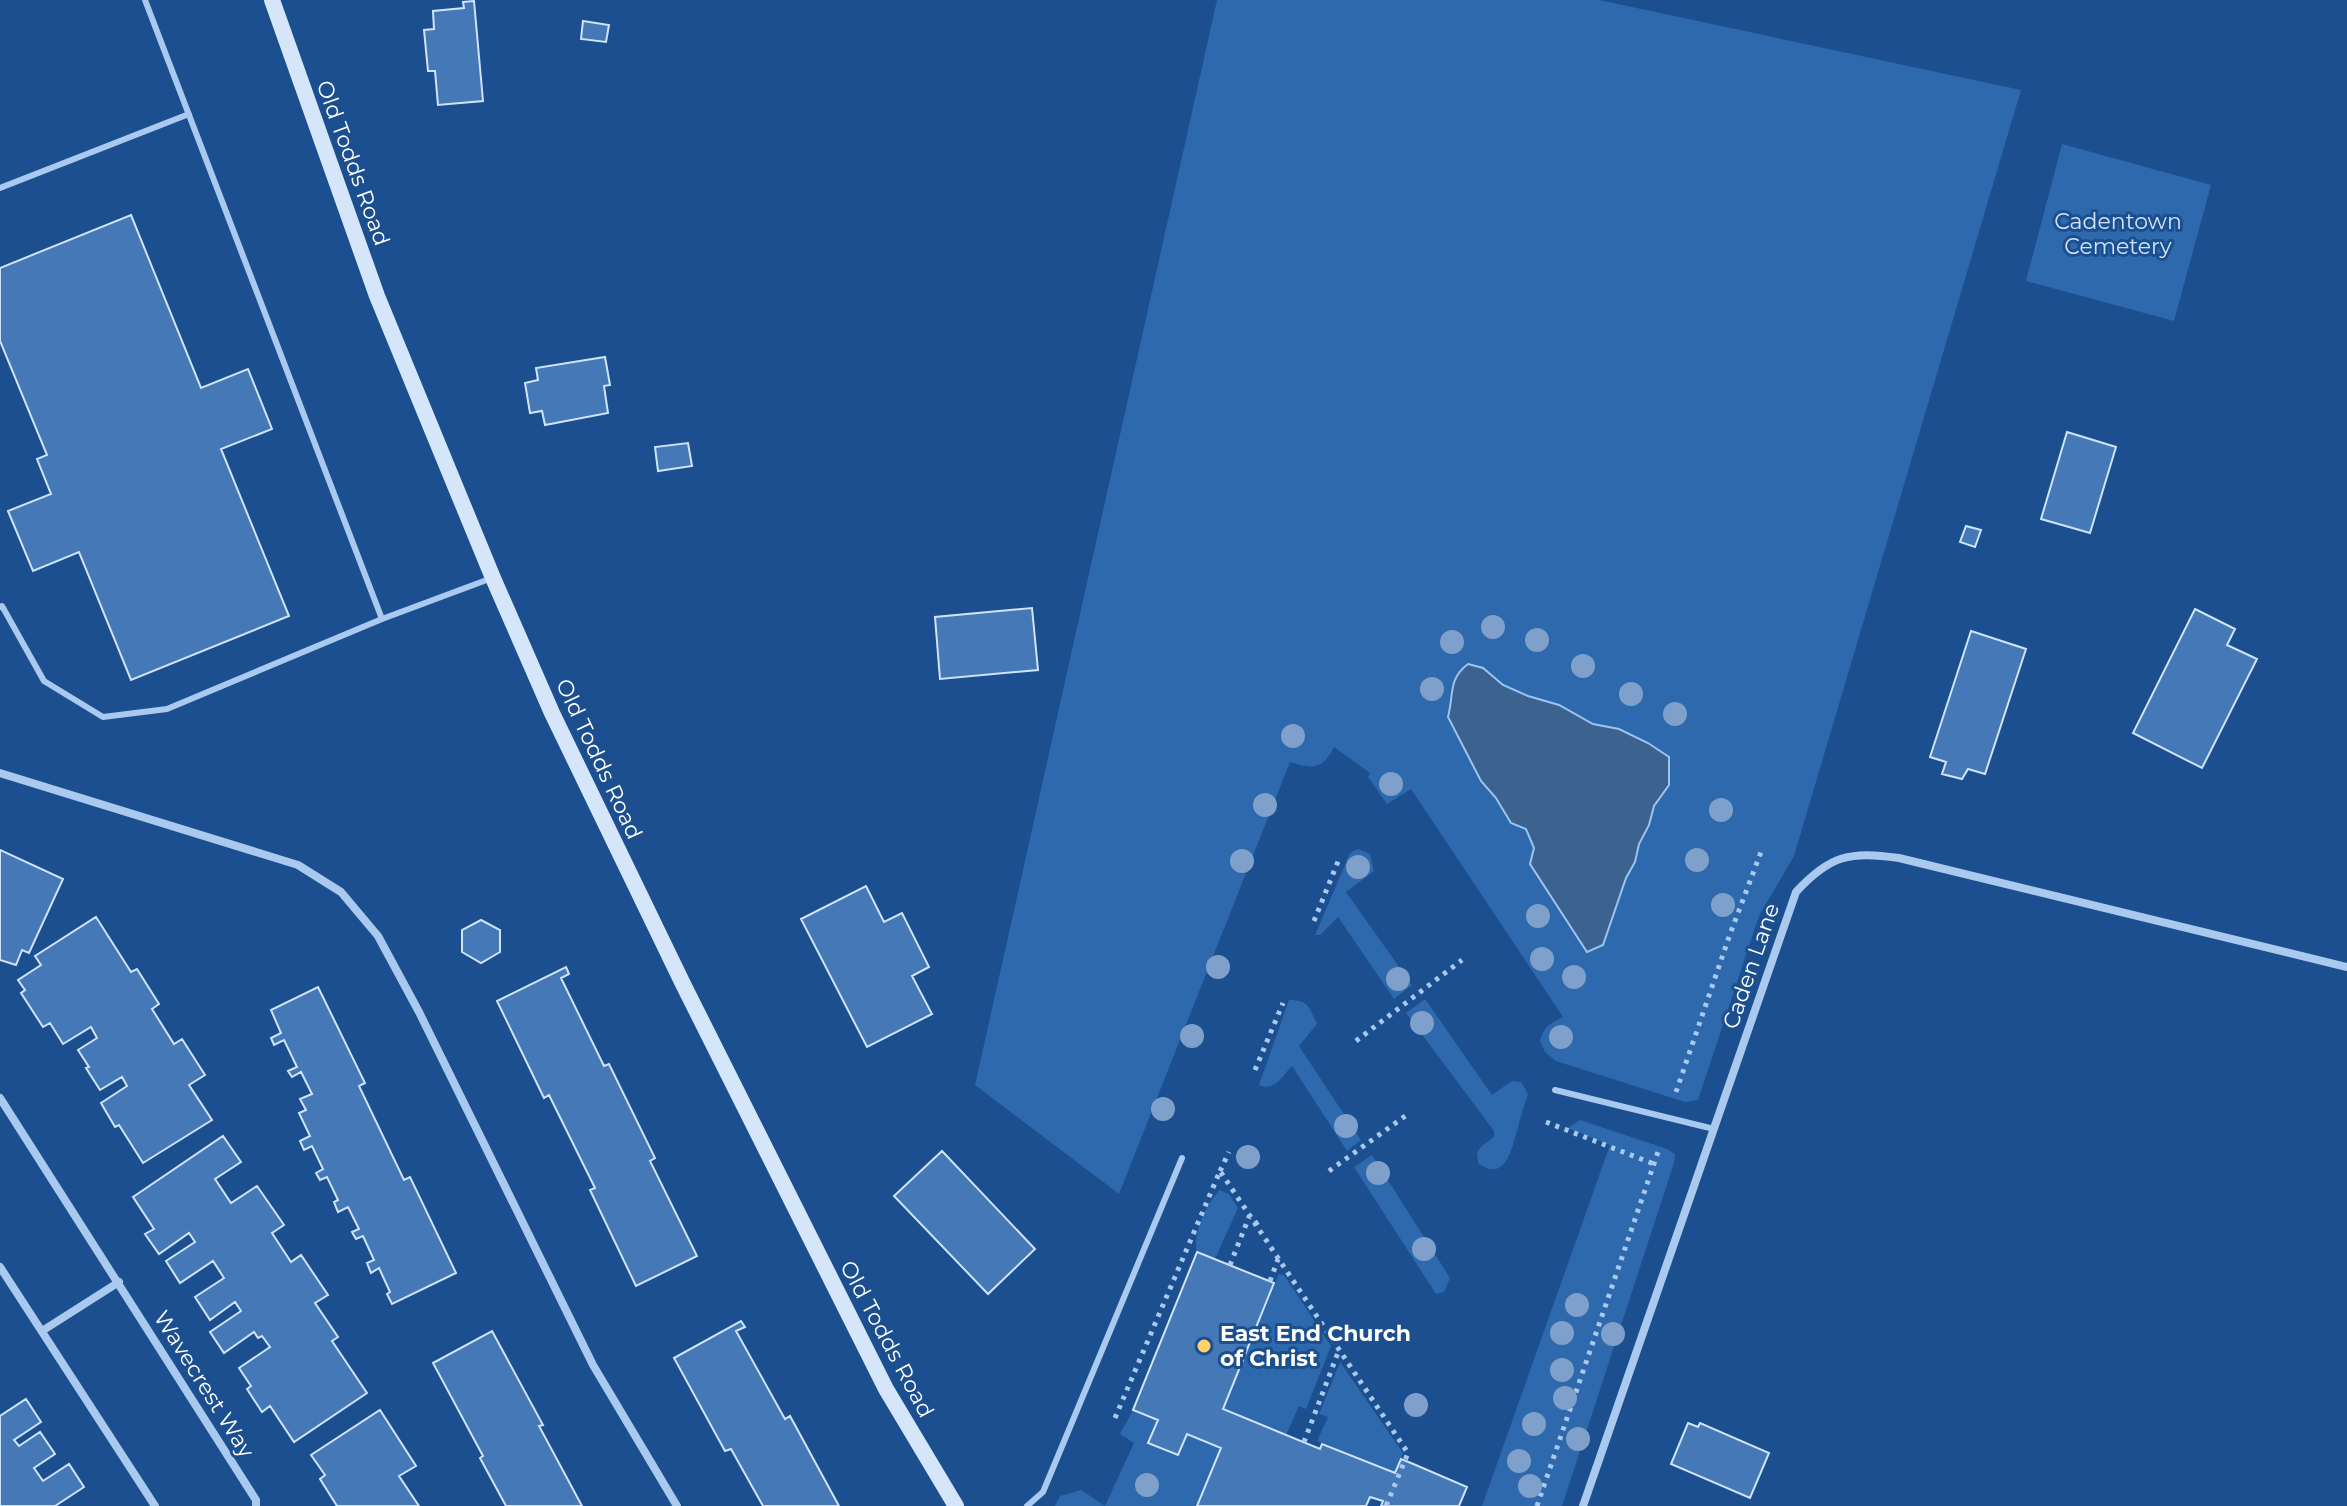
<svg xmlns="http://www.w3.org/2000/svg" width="2347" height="1506" font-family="Montserrat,sans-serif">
<rect width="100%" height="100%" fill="#1b4f8f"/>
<!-- green -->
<path fill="#2e69ad" d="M1217 0H1599L2021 90 1794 856 1759 916 1698 1100 1685 1102 1556 1061 1545 1052 1540 1041C1544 1026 1550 1024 1563 1017L1411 789 1387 804 1368 777 1370 773 1334 747C1323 770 1312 769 1290 762L1119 1194 975 1085Z
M2062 144 2211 185 2174 321 2026 281Z
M1358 849 1370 854 1374 871 1346 892 1412 985 1394 999 1338 917 1320 935H1315L1350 853Z
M1425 999 1492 1095 1512 1081 1521 1082 1528 1094C1524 1106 1520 1119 1517 1131 1511 1151 1505 1183 1478 1163L1477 1152 1483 1145 1494 1137V1131L1406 1013Z
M1289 1000C1310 1000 1309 1008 1317 1024L1299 1046 1361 1140 1347 1151 1292 1066C1282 1076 1275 1092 1259 1085Z
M1580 1120 1667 1149 1675 1154 1674 1163 1562 1506H1482L1610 1145 1568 1128Z
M1372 1155 1450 1278 1444 1292 1436 1294 1354 1167Z
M1220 1190 1229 1194 1238 1208 1215 1259 1197 1252C1192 1235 1207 1202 1220 1190Z
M1279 1274 1284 1275 1331 1346 1306 1409 1299 1406 1286 1435 1223 1409Z
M1340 1362 1403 1453 1395 1473 1317 1441 1328 1417 1319 1414Z
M1133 1410 1158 1420 1178 1455 1187 1434 1221 1448 1197 1506H1055L1060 1496 1081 1490 1105 1506 1134 1443 1120 1434Z"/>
<!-- water -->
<path fill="#3c6290" stroke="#9cc4f0" stroke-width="2" d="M1468 664 1483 668 1503 685 1528 696 1559 705 1593 724 1619 729 1648 743 1669 757V785L1654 806 1649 825 1639 844 1635 862 1626 878 1603 945 1587 952 1530 864 1534 848 1526 829 1511 823 1496 798 1481 781 1448 717C1454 694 1448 679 1468 664Z"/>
<!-- building -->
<path fill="#4478b7" stroke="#cfe3fa" stroke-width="2" d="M474 1 483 101 438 105 435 71H428L424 30 434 29 433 11 464 8 463 2Z
M583 21 609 25 606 42 581 39Z
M131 215 201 388 248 369 272 429 221 449 289 616 131 680 79 552 33 571 8 511 51 494 37 459 47 455 0 341V268Z
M605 357 610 385 604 386 608 413 545 425 542 411 530 413 525 383 538 380 536 368Z
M2067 432 2116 447 2090 533 2041 519Z
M688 443 692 466 658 471 655 447Z
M1966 526 1981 530 1975 547 1960 542Z
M1032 608 1038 670 940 679 935 617Z
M2195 609 2235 629 2227 645 2257 659 2202 768 2133 733Z
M1971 631 2026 649 1985 774 1968 769 1962 779 1942 774 1946 762 1930 757Z
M0 850 63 879 29 953 22 950 16 965 0 960Z
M866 886 884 922 902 913 929 967 912 976 932 1014 867 1047 801 919Z
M96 917 131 972 137 969 159 1004 152 1009 174 1044 182 1039 205 1075 189 1085 212 1120 143 1163 119 1125 115 1127 101 1103 127 1086 122 1077 100 1090 86 1068 89 1067 78 1050 97 1038 91 1027 63 1044 50 1023 43 1027 21 993 25 990 18 980 41 965 35 956Z
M481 920 500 930V952L481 963 462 952V930Z
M566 967 569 974 561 978 604 1066 609 1064 655 1158 650 1161 697 1256 636 1286 590 1190 595 1188 549 1095 544 1098 497 1001Z
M318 987 365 1083 359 1086 404 1180 410 1177 456 1273 392 1304 387 1294 390 1292 379 1268 371 1273 367 1263 374 1260 363 1236 356 1239 352 1232 359 1229 348 1207 338 1212 334 1202 338 1200 327 1177 320 1180 316 1173 323 1169 312 1146 304 1150 300 1141 310 1136 299 1113 306 1110 300 1099 312 1094 301 1072 292 1077 288 1071 297 1067 284 1040 274 1045 271 1038 281 1033 271 1010Z
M223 1136 241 1162 215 1179 231 1203 257 1186 284 1225 272 1233 291 1262 301 1255 328 1295 315 1303 338 1337 332 1341 367 1393 294 1442 270 1406 262 1412 247 1389 251 1386 239 1368 270 1347 262 1336 258 1338 254 1332 224 1353 210 1332 241 1311 235 1302 210 1320 195 1297 224 1278 213 1261 180 1283 166 1261 195 1242 189 1233 159 1254 145 1234 154 1229 133 1197Z
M942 1151 1035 1249 988 1294 894 1196Z
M1197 1252 1274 1283 1223 1409 1320 1449 1322 1444 1395 1473 1401 1459 1411 1463 1467 1487 1459 1506H1381L1383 1501 1370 1497 1366 1506H1197L1221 1448 1187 1434 1178 1455 1148 1443 1158 1420 1133 1410Z
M741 1321 745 1327 736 1331 785 1419 790 1416 839 1506H763L731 1449 725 1451 674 1358Z
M492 1331 543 1425 539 1426 582 1506H506L480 1458 483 1456 433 1363Z
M26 1399 41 1422 14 1440 19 1446 40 1432 55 1454 34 1468 43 1481 69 1464 84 1487 55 1506H0V1416Z
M380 1410 416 1466 399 1476 419 1506H337L320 1479 325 1475 311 1455Z
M1688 1423 1698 1427 1700 1423 1769 1453 1750 1498 1671 1464Z"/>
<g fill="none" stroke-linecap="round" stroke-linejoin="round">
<!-- path -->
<path stroke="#a9c9ee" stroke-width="5" stroke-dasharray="4 6" stroke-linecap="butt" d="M1314 921 1339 859
M1356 1041 1462 960
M1255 1070 1283 1003
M1676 1092 1729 937 1761 852
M1546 1122 1654 1164
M1220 1171 1229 1152
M1329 1171 1408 1114
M1255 1224 1262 1219
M1230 1265 1249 1217
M1270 1281 1278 1259
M1115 1418 1220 1171 1408 1453 1386 1506
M1304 1442 1339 1350
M1537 1506 1659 1149"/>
<!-- service -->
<path stroke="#a9c9ee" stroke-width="6" d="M145 0 382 619
M0 188 189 114
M0 607 2 606 44 681 103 717 167 709 382 619 492 578
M1555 1090 1714 1129
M1027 1506 1043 1492 1182 1158"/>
<!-- minor -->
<path stroke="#a9c9ee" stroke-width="8" d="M0 773 298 865 341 892 378 936 419 1012 593 1365 677 1506
M0 1098 256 1500V1506
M0 1267 155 1506
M42 1331 119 1282
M1583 1506 1796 892C1830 855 1850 851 1899 858L2347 967"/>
<!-- secondary -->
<path stroke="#d6e6fa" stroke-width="16" d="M272 0 377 296 493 578 552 713 683 984 886 1389 956 1506"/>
</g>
<!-- trees -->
<g fill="#7ea0ca">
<circle cx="1493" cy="627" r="12"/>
<circle cx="1537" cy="640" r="12"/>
<circle cx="1452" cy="642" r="12"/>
<circle cx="1583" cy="666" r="12"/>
<circle cx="1432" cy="689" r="12"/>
<circle cx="1631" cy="694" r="12"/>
<circle cx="1675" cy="714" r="12"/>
<circle cx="1293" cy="736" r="12"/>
<circle cx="1391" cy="784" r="12"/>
<circle cx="1265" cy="805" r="12"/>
<circle cx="1721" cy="810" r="12"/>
<circle cx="1697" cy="860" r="12"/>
<circle cx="1242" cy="861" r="12"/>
<circle cx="1358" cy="867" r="12"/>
<circle cx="1723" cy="905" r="12"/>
<circle cx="1538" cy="916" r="12"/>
<circle cx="1542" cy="959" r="12"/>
<circle cx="1218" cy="967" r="12"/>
<circle cx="1574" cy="977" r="12"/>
<circle cx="1398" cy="979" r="12"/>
<circle cx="1422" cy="1023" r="12"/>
<circle cx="1192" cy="1036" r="12"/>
<circle cx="1561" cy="1037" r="12"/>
<circle cx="1163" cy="1109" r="12"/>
<circle cx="1346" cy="1126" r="12"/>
<circle cx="1248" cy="1157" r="12"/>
<circle cx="1378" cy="1173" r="12"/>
<circle cx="1424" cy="1249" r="12"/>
<circle cx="1577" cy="1305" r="12"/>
<circle cx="1562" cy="1333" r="12"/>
<circle cx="1613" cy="1334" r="12"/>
<circle cx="1562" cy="1370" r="12"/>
<circle cx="1565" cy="1398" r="12"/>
<circle cx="1416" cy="1405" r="12"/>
<circle cx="1534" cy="1424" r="12"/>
<circle cx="1578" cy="1439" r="12"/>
<circle cx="1519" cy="1461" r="12"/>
<circle cx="1147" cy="1485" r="12"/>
<circle cx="1530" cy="1486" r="12"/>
</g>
<!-- markers -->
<circle fill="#ffd166" stroke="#1b4f8f" stroke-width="3" cx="1204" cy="1346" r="8"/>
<g text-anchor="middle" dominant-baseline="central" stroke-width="6" stroke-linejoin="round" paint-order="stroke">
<!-- street labels -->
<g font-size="22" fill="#fff" stroke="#1b4f8f">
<text transform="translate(353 163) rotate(70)">Old Todds Road</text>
<text transform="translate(599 759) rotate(65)">Old Todds Road</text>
<text transform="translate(1751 966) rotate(-71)">Caden Lane</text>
<text transform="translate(887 1339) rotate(62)">Old Todds Road</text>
<text transform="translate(204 1384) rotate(58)">Wavecrest Way</text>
</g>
<!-- park labels -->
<g font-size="22" fill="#cfe3fa" stroke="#1b4f8f">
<text x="2118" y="221">Cadentown<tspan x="2118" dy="25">Cemetery</tspan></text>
</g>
<!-- poi labels -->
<g font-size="22" font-weight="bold" fill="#fff" stroke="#1b4f8f" text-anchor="start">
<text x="1220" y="1333">East End Church<tspan x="1220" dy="25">of Christ</tspan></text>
</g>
</g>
</svg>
